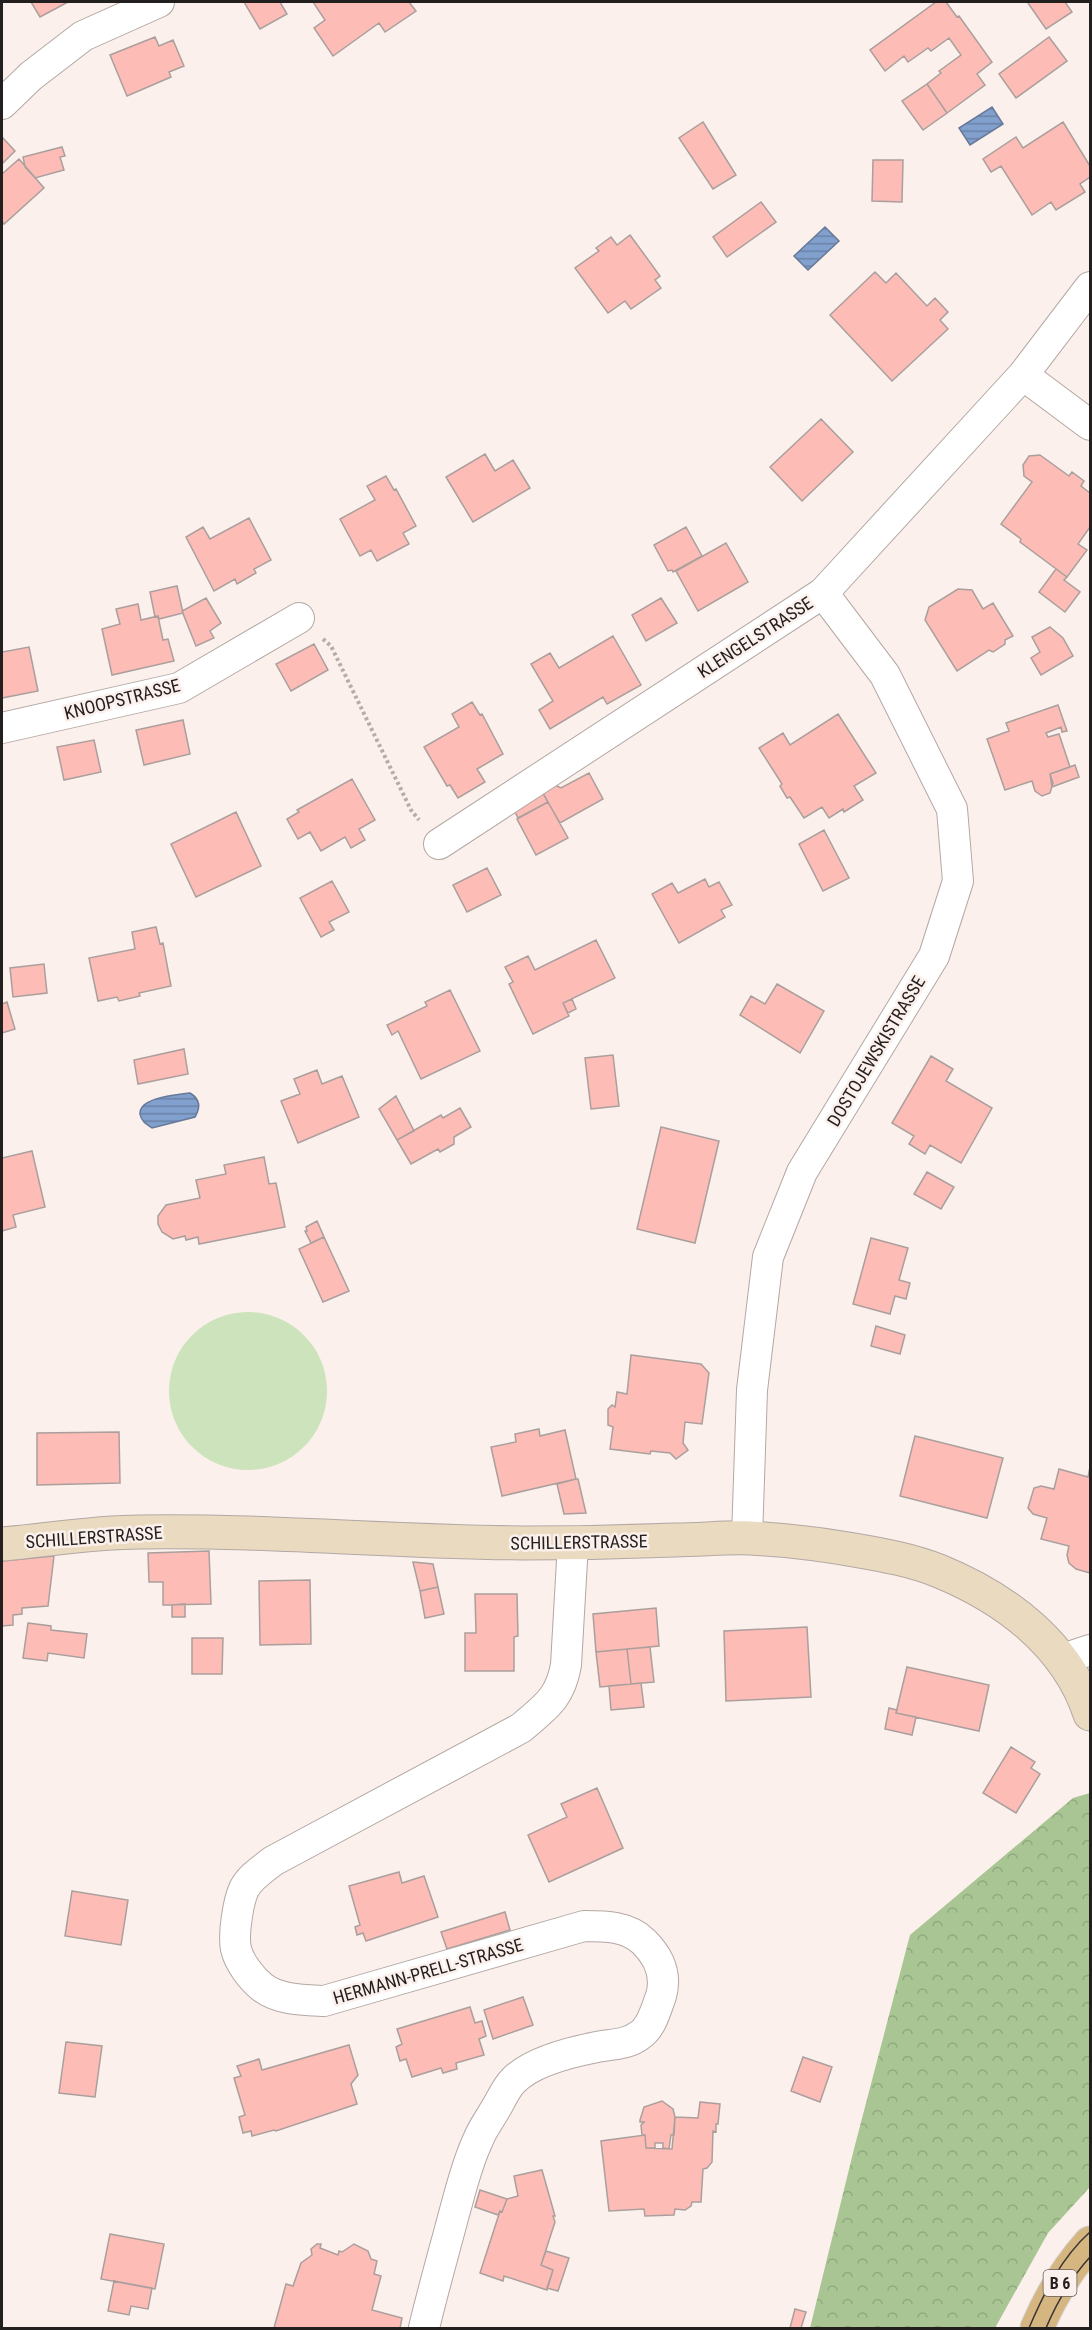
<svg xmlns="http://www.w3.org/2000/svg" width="1092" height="2330" font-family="'Roboto Condensed',sans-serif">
<defs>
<pattern id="forest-crowns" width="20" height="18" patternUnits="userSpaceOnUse" patternTransform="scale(1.5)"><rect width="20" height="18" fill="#a8c593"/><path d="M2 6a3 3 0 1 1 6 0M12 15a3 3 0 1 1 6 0" fill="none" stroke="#90a97e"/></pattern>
<pattern id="water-rules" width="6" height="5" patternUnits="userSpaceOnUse" patternTransform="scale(1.5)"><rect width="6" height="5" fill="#82a0ce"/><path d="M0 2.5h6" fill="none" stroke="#6a82a7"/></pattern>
</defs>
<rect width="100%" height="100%" fill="#fbf0eb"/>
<!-- grass -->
<path fill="#cce3bb" d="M169 1391a79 79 0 1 1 158 0a79 79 0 1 1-158 0Z"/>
<!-- forest -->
<path fill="url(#forest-crowns)" d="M1090 1793V2187L1048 2233 995 2328H810L854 2149 910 1935 1073 1798Z"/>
<!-- water -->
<path fill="url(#water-rules)" stroke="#667999" stroke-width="1.5" d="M992 107 1003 124 970 145 959 128Z
M825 227 839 241 808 270 794 256Z
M190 1093C200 1099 201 1107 195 1117L152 1128C146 1124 141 1121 140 1114 139 1097 177 1095 190 1093Z"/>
<!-- building -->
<path fill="#fdbcb6" stroke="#aa9f9d" stroke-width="1.5" d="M31 2H68L40 17Z
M244 2H280L287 14 260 29Z
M313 2H409L416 11 385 32 379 23 333 56 314 28 325 20Z
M936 2H946L957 17 959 16 992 62 977 74 985 85 947 113 927 84 941 73 939 71 961 55 949 38 931 51 928 48 908 62 904 56 885 71 870 50Z
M1030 2H1065L1072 12 1046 29 1028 3Z
M155 37 159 46 173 40 184 66 169 72 171 77 127 96 110 55Z
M1049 37 1067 61 1016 98 999 74Z
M927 84 947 113 923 130 902 101Z
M703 122 736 175 713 189 679 138Z
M1063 122 1090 166V177L1080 184 1085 192 1056 210 1051 202 1032 215 1001 166 991 172 983 159 1016 137 1023 148Z
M3 138 15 151 2 164V140Z
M62 147 65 156 60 157 64 170 35 178 25 167 23 157Z
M19 159 44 188 4 224 2 221V174Z
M873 160H903L902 202 872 201Z
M761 202 776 222 727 257 713 237Z
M630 235 660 276 655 280 661 288 631 309 625 301 608 313 575 268 599 251 596 248 611 237 617 245Z
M875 272 886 283 896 273 927 306 935 298 948 312 940 320 948 329 892 381 830 315Z
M821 419 853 452 802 501 770 467Z
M485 454 495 471 513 460 530 488 473 522 446 477Z
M1040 455 1069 476 1072 472 1084 481 1081 486 1090 493V527L1078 544 1087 550 1067 577 1020 542 1021 539 1001 524 1032 482 1024 476 1023 465 1029 456Z
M386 476 394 490 396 489 416 526 403 533 409 544 377 561 371 550 360 556 340 519 375 500 367 486Z
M249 518 271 560 254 569 256 573 237 584 235 579 214 591 186 537 203 527 210 539Z
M686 527 702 556 673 572 672 570 668 571 654 545Z
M726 543 748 582 698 611 676 571Z
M1056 569 1067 577 1064 580 1080 592 1065 612 1039 592Z
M177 586 183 613 159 619 158 616 155 617 150 592Z
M958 589 972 590 983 609 993 603 1013 636 1005 640V644L993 652 989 650 957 671 925 620 929 607Z
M206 598 221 623 210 631 214 638 196 646 182 611Z
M661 598 677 623 646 641 632 615Z
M138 604 141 620 158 616 163 640 168 639 174 661 112 675 102 629 120 624 116 609Z
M1050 627 1063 638 1073 656 1041 675 1031 658 1040 652 1032 637Z
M613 636 641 685 607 704 603 697 550 729 539 710 553 701 531 664 550 653 559 668Z
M314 644 328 670 291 691 276 664Z
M29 647 38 691 2 698V652Z
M472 702 480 715 482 714 503 754 477 769 485 782 458 798 450 785 447 786 424 747 459 727 452 714Z
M1058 705 1067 731 1062 732 1061 727 1046 733 1048 737 1059 734 1070 767 1050 774 1053 783 1050 793 1042 796 1035 791 1032 781 1005 790 987 739 1009 731 1006 723Z
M838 714 876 773 854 786 863 800 844 812 843 809 829 818 822 807 804 818 790 797 787 798 780 786 782 784 759 748 783 733 790 745Z
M183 720 190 754 144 765 136 730Z
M94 740 101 772 64 780 57 747Z
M1075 765 1079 777 1052 787 1050 774Z
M589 773 603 799 560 823 541 790 553 784 561 788Z
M352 779 375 820 359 829 365 840 351 848 345 837 321 851 310 832 298 839 287 819 299 812 297 810Z
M541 790 548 802 518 818 512 806Z
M548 802 568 838 536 855 517 819Z
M236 812 261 866 196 897 171 844Z
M824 830 849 878 823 891 799 844Z
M487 868 501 895 467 912 453 885Z
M705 879 709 887 719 882 732 905 721 910 725 917 679 943 652 894 672 883 678 893Z
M332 881 349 912 329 922 334 930 321 937 300 898Z
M156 927 160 944 163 943 171 986 139 993 140 996 119 1001 117 997 98 1001 89 958 135 949 132 932Z
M596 940 615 978 563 1003 569 1016 533 1034 509 984 513 982 505 967 528 956 535 970Z
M44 964 47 993 13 997 10 968Z
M777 984 824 1011 800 1053 740 1015 751 996 765 1004Z
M450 990 480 1051 421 1079 398 1031 392 1035 387 1025 427 1006 425 1002Z
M572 999 576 1009 568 1013 563 1003Z
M7 1002 15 1029 2 1033V1004Z
M184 1049 188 1074 138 1084 134 1060Z
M613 1055 619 1106 591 1109 585 1058Z
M931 1056 953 1069 946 1081 992 1108 961 1163 930 1145 925 1154 909 1144 914 1136 892 1123Z
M317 1070 322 1084 342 1076 359 1117 298 1143 281 1101 300 1094 294 1079Z
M396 1096 414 1131 397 1140 379 1109Z
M460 1108 471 1127 454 1137V1144L440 1152 438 1149 411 1164 397 1140 441 1115 443 1118Z
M661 1127 719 1141 695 1243 637 1229Z
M32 1151 45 1207 13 1215 16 1227 2 1231V1158Z
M264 1157 269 1184 276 1183 285 1227 199 1244 198 1237 186 1240 185 1236 173 1239 162 1232 158 1224V1216L166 1205 200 1198 196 1180 226 1174 224 1165Z
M927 1172 954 1187 941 1209 914 1194Z
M317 1221 324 1237 311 1243 305 1231H307L306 1227Z
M324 1237 349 1291 323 1302 299 1249Z
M871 1238 908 1248 899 1280 910 1283 906 1299 895 1296 890 1314 853 1304Z
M876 1326 905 1335 900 1354 871 1346Z
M631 1355 701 1364 709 1373 702 1424 685 1422 683 1443 688 1450 676 1459 670 1453 651 1451 650 1454 610 1449 613 1427 608 1425V1409L612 1405 615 1407 617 1392 627 1394Z
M539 1429 540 1436 565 1430 576 1479 502 1496 491 1447 516 1442 515 1434Z
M119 1432 120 1483 37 1485V1433Z
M915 1436 1003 1458 987 1518 900 1496Z
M1090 1467V1573L1076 1569 1069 1563 1067 1555 1069 1546 1041 1539 1047 1518 1033 1514 1028 1508 1034 1488 1041 1486 1054 1489 1059 1469 1088 1477Z
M576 1479H578L586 1513 564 1514 557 1484Z
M209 1551 211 1604 163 1605V1582H149L148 1553Z
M54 1556 48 1606 22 1608V1614L13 1615V1625L2 1626V1561Z
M413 1562 433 1564 438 1587 420 1591Z
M310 1580 311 1644 260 1645 259 1581Z
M438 1587 444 1614 425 1618 420 1591Z
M475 1594H517L518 1636 514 1637V1671H465V1633H476Z
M185 1604V1617H172V1605Z
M656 1608 659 1646 596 1652 593 1614Z
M28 1623 51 1626V1630L87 1634 84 1658 48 1653 47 1661 23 1658Z
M807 1627 811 1697 726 1701 724 1631Z
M192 1638H223L222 1674H192Z
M650 1647 654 1682 631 1684 627 1649Z
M627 1649 631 1684 600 1687 596 1652Z
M907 1667 989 1685 979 1731 896 1713Z
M641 1683 644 1707 611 1710 609 1686Z
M889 1708 897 1710 896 1713 916 1717 912 1735 885 1729Z
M1011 1747 1035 1762 1031 1768 1040 1774 1016 1813 983 1793Z
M597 1788 623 1848 549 1882 528 1835 567 1817 561 1804Z
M399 1872 402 1883 424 1876 438 1917 366 1941 363 1933 357 1935 355 1927 360 1925 349 1886Z
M72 1891 128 1900 121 1945 65 1936Z
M505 1912 510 1930 447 1949 441 1932Z
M523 1997 533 2025 493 2039 484 2010Z
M470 2007 475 2023 482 2021 486 2036 479 2039 484 2055 456 2063 457 2069 443 2073 441 2068 412 2077 406 2059 400 2061 396 2047 402 2044 397 2029Z
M66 2042 102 2046 95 2097 59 2093Z
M349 2045 358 2075 351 2084 357 2104 276 2131 274 2130 252 2136 251 2131 243 2133 239 2117 245 2115 234 2078 241 2076 237 2066 259 2059 262 2070Z
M803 2057 832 2067 820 2102 791 2091Z
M662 2101 673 2109 675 2117 674 2135H671L669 2149 663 2148V2143H655V2148H646L645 2135H642L641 2125 644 2122H640V2120L644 2107Z
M700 2102 720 2104 718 2124H716V2132L713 2131 712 2162 707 2168 703 2169 701 2202H692L691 2206 685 2210 675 2209 674 2215 645 2216 644 2209 609 2211 601 2141 645 2135 646 2148 672 2149 675 2117 698 2118Z
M542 2170 555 2216H553L555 2222 541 2265 553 2270 547 2290 504 2276 503 2281 480 2273 500 2211 502 2212 507 2199 518 2196 514 2176Z
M480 2190 507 2199 502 2212 500 2211 498 2215 475 2207Z
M110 2234 164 2244 155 2289 101 2279Z
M317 2244H321L320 2248 338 2255 339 2251 342 2252 354 2244 368 2251 371 2259 377 2261 374 2274 381 2276 372 2310 402 2318 400 2328H274L286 2284 293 2286 301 2263 312 2255 311 2249Z
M546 2251 569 2258 558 2291 547 2288 553 2270 541 2265Z
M114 2281 152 2288 148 2309 131 2306 129 2315 108 2311Z
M795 2309 806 2312 801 2328H790Z"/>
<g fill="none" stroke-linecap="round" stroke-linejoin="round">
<defs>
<path id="street" d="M2 104 31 76 83 36 159 2
M1023 375 1090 425
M2 728 179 688 299 618
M439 844 823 593 1023 375 1090 287
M747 1538 752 1390 768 1257 802 1172 934 956 958 881 952 809 885 675 823 593
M1063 1659 1090 1650
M424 2328C433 2290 444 2252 454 2214 461 2189 467 2163 478 2140 482 2129 490 2119 496 2108 501 2100 506 2088 513 2081 531 2062 571 2052 597 2047 612 2044 627 2045 640 2035 652 2027 656 2009 661 1996 667 1975 659 1957 644 1942 628 1926 605 1926 584 1926L324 2001C304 2000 278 2000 262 1987 251 1978 239 1962 236 1949 233 1935 238 1902 244 1889 250 1877 263 1869 273 1861L521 1728C545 1707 560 1699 566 1665L573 1543"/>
<path id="secondary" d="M2 1544C47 1540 94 1532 140 1532 268 1530 396 1542 524 1543 574 1543 625 1542 675 1540 700 1540 726 1537 750 1538 786 1540 820 1544 854 1550 883 1555 912 1560 939 1571 1005 1598 1067 1644 1090 1714"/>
<path id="primary" d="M1037 2328C1050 2297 1067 2269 1090 2243"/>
</defs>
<!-- street casing -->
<use href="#street" stroke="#b3a8a4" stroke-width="32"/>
<!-- secondary casing -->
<use href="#secondary" stroke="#b3a8a4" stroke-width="35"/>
<!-- primary casing -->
<use href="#primary" stroke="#d3d2d2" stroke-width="35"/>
<!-- path -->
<path stroke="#b5aca9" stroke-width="4" stroke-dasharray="3 3" stroke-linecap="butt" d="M323 639 331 646 411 810 419 820"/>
<!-- street -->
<use href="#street" stroke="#fff" stroke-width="30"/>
<!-- secondary -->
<use href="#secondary" stroke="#eadac0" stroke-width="33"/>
<!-- primary -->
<use href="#primary" stroke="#d6b680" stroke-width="33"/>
<!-- tram -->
<path stroke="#393433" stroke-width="1.5" d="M1029 2328C1044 2293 1061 2258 1090 2232
M1046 2328C1057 2302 1071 2278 1090 2257"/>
</g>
<g text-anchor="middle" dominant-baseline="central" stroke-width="5" stroke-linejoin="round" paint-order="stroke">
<!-- shield labels -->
<rect fill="#fbf0eb" stroke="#645e5c" stroke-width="1.5" x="1043.5" y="2270" width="33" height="26" rx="4.5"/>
<g font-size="16" font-weight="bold" fill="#231f1e">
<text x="1060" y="2283">B 6</text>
</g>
<!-- street labels -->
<g font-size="18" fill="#231f1e" stroke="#fbf0eb">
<text transform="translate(755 637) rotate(-33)">KLENGELSTRASSE</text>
<text transform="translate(122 699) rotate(-14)">KNOOPSTRASSE</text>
<text transform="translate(876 1051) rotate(-59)">DOSTOJEWSKISTRASSE</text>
<text transform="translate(94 1537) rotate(-4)">SCHILLERSTRASSE</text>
<text transform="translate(579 1542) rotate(-1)">SCHILLERSTRASSE</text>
<text transform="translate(428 1971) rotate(-16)">HERMANN-PRELL-STRASSE</text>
</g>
</g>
<!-- border -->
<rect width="1092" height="2330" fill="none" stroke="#231f1e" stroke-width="6"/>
</svg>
